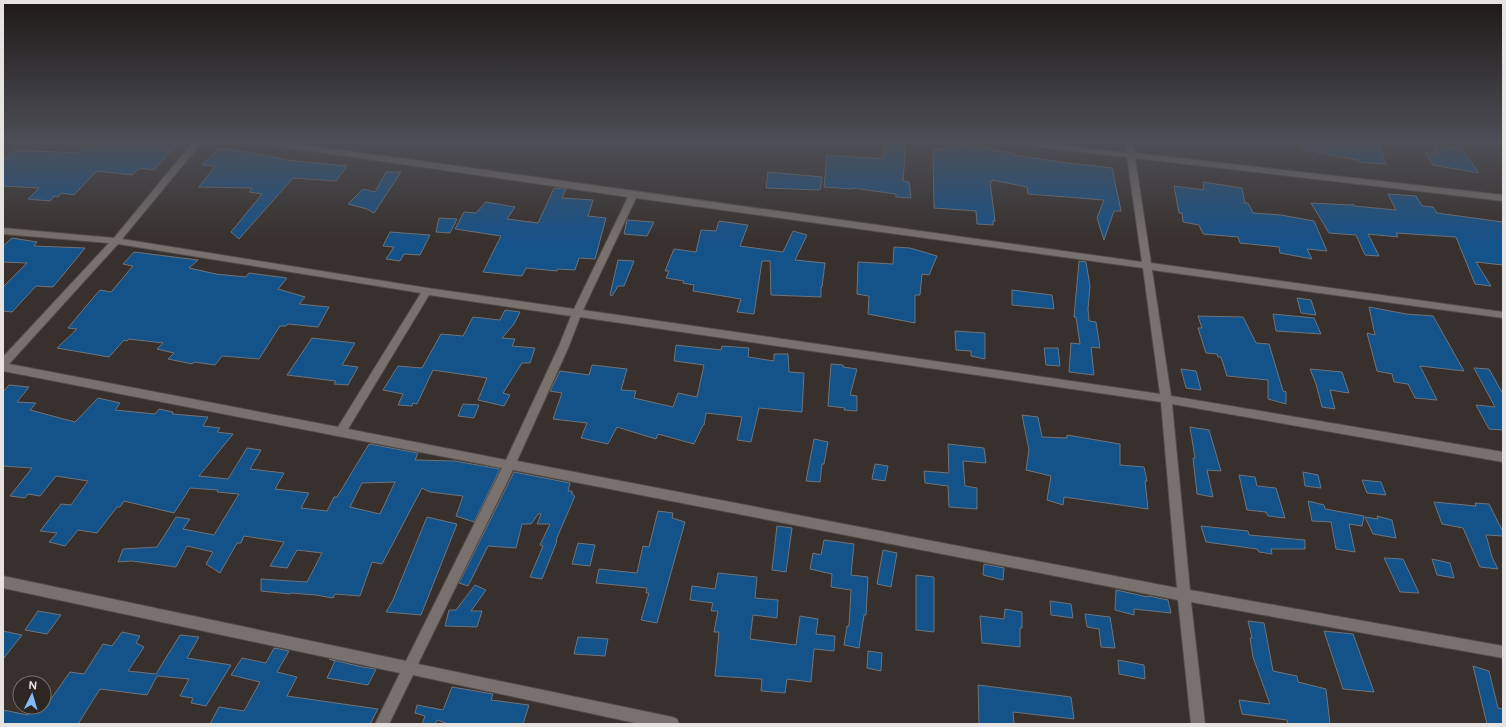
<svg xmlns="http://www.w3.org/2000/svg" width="1506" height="727" font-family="Figtree,sans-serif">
<rect width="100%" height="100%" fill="#37302c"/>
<!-- building -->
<path fill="#14528a" stroke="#6f747b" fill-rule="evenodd" d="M97 142H150L177 144 154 170 140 168 132 175 97 171 74 195 61 193 58 197 54 196 50 201 28 199 39 188 3 186V160L14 150 80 153 85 147 92 148Z
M885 142H906L903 181 909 182 911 198 896 197V194L852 188V189L824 187 827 155 883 159Z
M1301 142H1376L1385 156H1381L1386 164 1358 162 1357 160 1301 149Z
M950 143 992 148V150L1014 153 1013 155 1068 163 1112 168 1121 211H1114L1104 240 1097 218 1104 200 1028 194 1027 187 992 180V182H990L995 221H993V225L977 224 976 211 934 208 933 149 950 150Z
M1433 146 1461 148 1479 173 1433 165 1425 153 1438 154Z
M218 149 242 151 287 160 347 166 336 181 293 178 239 239 231 232 262 194 249 192 252 188 199 187 215 166 202 165Z
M386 172H401L374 213 367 209 348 204 363 189 375 192Z
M768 172 822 177 820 190 766 188Z
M1203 182 1242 188 1245 203H1248L1253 213 1281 215 1314 221 1327 251 1307 249 1312 259 1280 253 1279 247 1240 243 1238 237 1203 234 1199 225 1183 222 1182 213H1179L1174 186 1204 190Z
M554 188 566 189 562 198 593 200 588 216 606 218 595 259 579 258 575 270 558 269 557 271 526 268 522 276 483 272 501 236 455 229 464 212 476 213 486 202 515 207 507 219 538 223Z
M1388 194 1416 196 1422 206 1433 207 1437 213 1503 222V265L1476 262 1491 286 1475 284 1456 237 1396 233 1398 237 1368 234 1379 256 1365 255 1356 235 1329 233 1311 203 1351 205 1353 204 1354 206 1396 210Z
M439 218 457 219 450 233 436 232Z
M627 220 654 222 647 236 624 234Z
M719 221 748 225 740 246 783 252 793 231 807 235 795 260 825 263 822 287H821V297L771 295 770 261H762L754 314 737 312 741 299 693 291 694 285 683 283 684 281 666 278 669 271H665L674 249 696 252 701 230 716 231Z
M390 232 430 235 420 255 404 254 400 261 386 259 394 247 383 246Z
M12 238 37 242 34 246 85 248 53 287 36 286 12 312 3 311V287L27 263 3 262V246Z
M894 247 910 248 937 256 929 275 922 274 920 295H915V323L868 314 869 296 857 294 858 262 893 264Z
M134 252 198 260 189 268 216 274 246 277 249 273 287 278 278 289 305 297 299 304 329 307 318 327 288 324 286 326H280L259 359 222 356 215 365 194 362 192 364 168 359 174 353 157 349 163 343 129 339 127 341 124 340 109 357 57 348 77 329 68 328 87 305 100 290 111 292 133 266 123 264Z
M618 260 634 261 624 286H618L612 296 610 295Z
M1079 261 1086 262 1090 286 1088 309 1089 321 1096 322 1100 348 1091 347 1094 375 1069 372 1071 343 1080 344 1076 317H1074Z
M1012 290 1052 295 1054 309 1012 305Z
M1297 298 1311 300 1316 315 1301 313Z
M1369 307 1406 314 1433 316 1464 371 1420 366 1437 400 1415 398 1408 384 1394 382 1392 374 1377 371 1367 333 1375 335Z
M505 310 520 312 514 324 502 338 515 339 512 346 535 348 530 363H522L503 393 510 395 504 406 478 400 487 378 433 370 417 404 413 403 412 406 398 405 403 394 383 390 398 366 422 368 441 334 463 336 473 317 500 320Z
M1273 314 1314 318 1321 334 1276 331Z
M1198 316 1243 317 1256 343 1269 344 1283 391 1286 392V404L1268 399V380L1227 376 1221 357H1218L1217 354 1206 353 1198 328H1202Z
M955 331 985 333V359L971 356V351L956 350Z
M312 338 355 343 342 365 358 367 348 385 334 384 336 381 287 375Z
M676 345 721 350 722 346 749 348 748 357 774 361V354H788L789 372 804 373 802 412 759 408 751 442 737 440 742 417 706 413 704 425H703L694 444 658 434 656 439 617 427 608 444 581 438 587 423 553 419 562 393 550 391 560 371 589 375 592 365 627 369 621 390 636 391 634 398 673 407 678 393 697 397 704 365 674 361Z
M1044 348H1058L1060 366 1046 365Z
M831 364 843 365V367L857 369 850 395 857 396V411L844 410 845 408 828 406Z
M1474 368 1489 369 1503 394V430L1489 429 1476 405 1495 407Z
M1181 369 1196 371 1201 390 1186 388Z
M1310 369 1342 372 1349 393 1330 390 1335 409 1322 407 1316 384Z
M9 385 29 387 17 402 36 403 30 410 75 422 98 398 120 403 115 410 155 414 159 409 173 412 172 414 208 417 203 426 220 428 217 432 233 434 199 476 228 479 247 448 261 450 250 469 284 473 275 489 309 493 301 508 327 511 334 497H337L369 444 418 453 415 460 455 461 500 469 474 522 456 516 463 496 430 492 422 488 382 564 372 562 360 596 335 594 333 598 316 595 291 593 290 594 261 591V579L307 582 322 553 297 550 287 568 270 566 284 542 244 536 241 543H237L220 573 206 564 213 552 187 546 176 567 132 561 118 562 123 549 157 547 176 517 190 519 183 529 214 535 239 494 217 492 218 490 190 488 174 513 124 501 120 507H117L97 533 78 530 65 546 49 542 57 533 40 531 61 504 71 505 88 481 56 476 40 496 28 494 25 498 10 496 32 468 3 466V392ZM395 482 380 514 350 507 362 483Z
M463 404 479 405 474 418 458 416Z
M1022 415 1038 417 1042 437 1067 438V435L1120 444V465L1144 467 1147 481H1145L1148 509 1064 497 1063 505 1047 500 1051 476 1026 470 1029 450Z
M1190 427 1209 430 1221 471 1207 470 1213 497 1197 494 1193 458H1195Z
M814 439 828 442 824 464H822L820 482 806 481Z
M948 444 984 448 986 463 963 461 965 486 977 488V509L949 507 948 486 925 483 924 471 949 473Z
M875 464 888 466 885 481 872 479Z
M514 472 570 483 568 491H572V494L575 496 556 540 557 541 542 579 530 577 543 546 540 545 550 524H537L541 514 539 513 531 524H522L516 548 488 546 468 586 459 583Z
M1303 472 1318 475 1321 488 1305 486Z
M1239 475 1255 477 1257 486 1276 488 1285 518 1268 516 1266 512 1247 510Z
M1362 480 1381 482 1386 495 1367 493Z
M1308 501 1324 505 1325 509 1364 516 1362 526 1349 524 1355 552 1336 549 1331 522 1312 521Z
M1434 502 1476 506 1475 503 1489 504 1503 532V536L1486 535 1492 557 1498 569 1480 567 1463 528 1442 524Z
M658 511 673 513 672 518 685 522 657 623 641 620 649 593H646L647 588 596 583 599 569 637 573 643 546 649 547Z
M1377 516 1392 520 1396 538 1373 534 1365 517 1378 519Z
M427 517 457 524 421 615 386 612 393 600Z
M777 526 792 528 786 572 772 570Z
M1201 526 1248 531 1249 535 1305 540V549H1271L1272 554 1259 552 1257 549 1206 542Z
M824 540 854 544 851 575 868 577 866 615H864L859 648 844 645 847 626H849L851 590 831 587 832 574 810 569 813 553 821 555Z
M578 543 595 545 590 566 572 564Z
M883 550 897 553 891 587 877 584Z
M1384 558 1403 559 1419 593 1400 592Z
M1432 559 1450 563 1454 578 1437 575Z
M984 564 1004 568 1003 580 983 575Z
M718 573 757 577 755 598 778 600 777 618 753 615 750 639 796 645 800 616 818 619 816 634 835 636 834 651 814 649 811 682 787 679 785 693 761 691 762 679 715 676 719 632H714L718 611H711L713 603 690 600 692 586 715 589Z
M916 575 934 577V632L916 630Z
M475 585 486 590 471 611H482L477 627 445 626 449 610H456Z
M1116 590 1148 597V596L1168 600 1171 613 1134 609V615L1115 610Z
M1050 601 1071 604 1073 618 1051 615Z
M1005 609 1022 612V628H1020V647L982 643 980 616 1004 619Z
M38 611 61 615 47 634 25 630Z
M1085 614 1110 617 1115 648 1101 647 1099 629 1087 627Z
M1248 621 1264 623 1273 671 1297 676 1298 682 1326 689 1330 724H1288L1287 720 1242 714 1239 700 1270 704 1253 657 1250 638H1252Z
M3 631 22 635 3 659Z
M1324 631 1353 634 1374 692 1343 689Z
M122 632 140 636 136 643 144 647 128 671 156 674 180 635 199 637 187 658 231 665 206 706 191 703 193 698 180 696 189 679 157 676 147 695 100 689 78 724H3V710L28 715 34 707H44V703H48L70 672 84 674 103 644 112 646Z
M578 637 608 639 605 656 574 654Z
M274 648 289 651 277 672 297 677 287 696 378 709 370 724H210L219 707 244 711 260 682 231 675 242 658 266 663Z
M868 651 882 653 881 671 867 668Z
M329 659 362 667 376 669 368 685 327 678 335 661Z
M1118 660 1144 665 1145 679 1119 674Z
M1473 666 1489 671 1498 708 1503 709V724H1487Z
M978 685 1071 697 1074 719 1013 712 1014 724H979Z
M452 687 493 694 491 700 529 705 523 724H448L437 720 435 724H422L425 716 415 713 417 705 443 710Z"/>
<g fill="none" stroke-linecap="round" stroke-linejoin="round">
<defs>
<path id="minor" d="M193 142H202L122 239 427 288 574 309 628 197 264 144 260 142H284L1142 262 1127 157 1013 144 1009 142H1038L1127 153 1125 142H1133L1135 153 1503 195V201L1135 158 1151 263 1503 312V318L1152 270 1171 396 1503 452V462L1172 404 1190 590 1503 646V658L1191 602 1205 724H1191L1178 600 513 470 418 664 672 717 677 719 679 724H640L413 675 389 724H375L400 673 3 588V576L406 661 502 468 3 371V357L109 243 3 234V228L114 238ZM636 198 1143 268 1160 394 583 310ZM118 244 421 293 338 427 9 364ZM429 295 571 316 559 346 506 460 348 429ZM580 317 1161 402 1177 588 517 461 569 346Z"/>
</defs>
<!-- minor casing -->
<use href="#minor" stroke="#524d49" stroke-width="2"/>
<!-- minor -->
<use href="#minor" fill="#79716d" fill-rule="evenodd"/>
</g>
<!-- sky -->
<linearGradient id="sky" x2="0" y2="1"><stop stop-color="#1e1a18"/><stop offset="0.58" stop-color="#4d4e56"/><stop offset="1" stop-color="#4d4e56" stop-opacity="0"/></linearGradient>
<rect width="1506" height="244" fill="url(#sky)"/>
<!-- border -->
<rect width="1506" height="727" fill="none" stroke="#e7e3e0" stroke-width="8"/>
<!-- north arrow -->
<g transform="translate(32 695) rotate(5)"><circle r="19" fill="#2d2622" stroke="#77726e"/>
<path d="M0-3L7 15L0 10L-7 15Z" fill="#81bcfa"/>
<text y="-6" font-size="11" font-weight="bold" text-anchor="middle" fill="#e7e3e0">N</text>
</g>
</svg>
